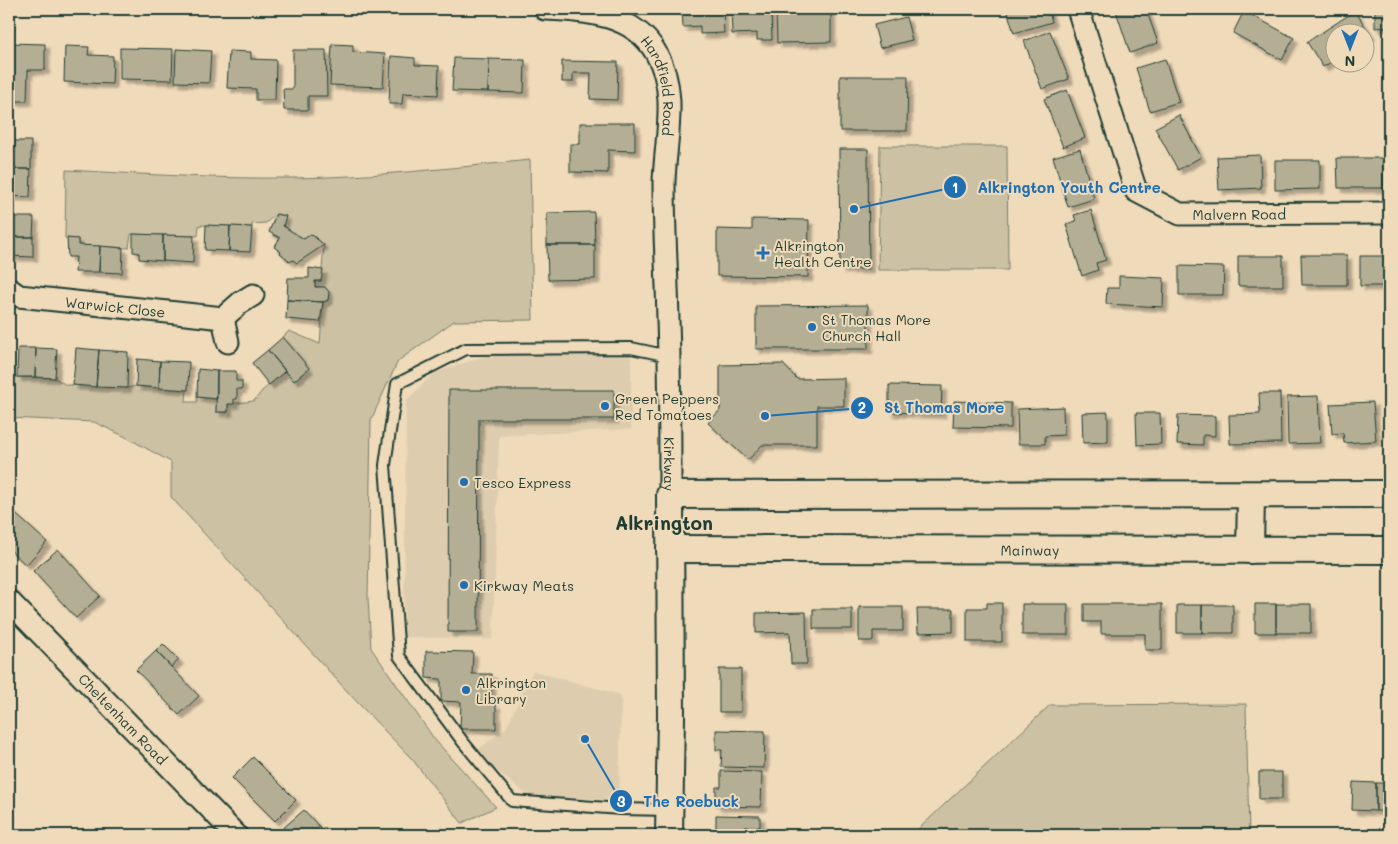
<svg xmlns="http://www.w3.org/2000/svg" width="1398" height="844" font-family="Mali,sans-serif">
<defs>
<filter id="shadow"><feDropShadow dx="4.5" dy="4.5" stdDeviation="1" flood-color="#0004"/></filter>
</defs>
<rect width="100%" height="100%" fill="#efdab9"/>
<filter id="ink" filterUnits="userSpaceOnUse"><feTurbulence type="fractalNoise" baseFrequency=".02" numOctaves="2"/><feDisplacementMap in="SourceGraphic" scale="10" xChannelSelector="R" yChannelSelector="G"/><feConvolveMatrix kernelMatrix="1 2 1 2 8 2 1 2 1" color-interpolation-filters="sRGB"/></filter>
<g filter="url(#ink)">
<!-- built -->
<path fill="#ddcdae" d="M631 351V429L499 436 493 639 404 637 406 401 434 373 485 356Z
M533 671 621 695 619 800 530 797 474 753 506 728Z"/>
<!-- green -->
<path fill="#cdc1a3" stroke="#767f6c" d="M880 146H1007L1008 270H878Z
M530 160 533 320 454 321 398 361 371 420 368 598 371 648 435 740 496 807 462 823 412 759 357 702 171 497V462L124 436 94 422 9 418V377L55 378 66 385H73L127 388 136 386 187 390 186 402H197V397L217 399 216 412H228V404L254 401 262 391 285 371 294 380 308 369 283 337 289 331 320 344 323 302 328 300 325 287H315V281H321L324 245 311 234 304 239 283 226 286 216 276 214 266 223 252 224V227L199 225 198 236 131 234 129 248 78 245V239L65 238 66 170C141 174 217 179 293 178 372 177 451 168 530 160Z
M1246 704 1249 835H912L1050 705Z"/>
<!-- building -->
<path fill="#b4af94" stroke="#1f3d34" filter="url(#shadow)" d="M682 9H723L724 33 700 34V26L683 27Z
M731 9 771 10 772 40H757V33L732 34Z
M776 9H831V42L777 43Z
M1012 9H1048L1052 22 1014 33 1007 10Z
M1122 9H1146L1158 43 1130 53 1116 11Z
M1375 9H1389V27L1375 28Z
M1244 11 1294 38 1282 60 1233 33Z
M1355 11 1371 35 1366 39V32H1336V59L1323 67 1307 42Z
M906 17 912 40 880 48 874 25Z
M1050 31 1069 79 1042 89 1024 41Z
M10 43 45 44V70H28L27 101H9Z
M332 44 353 45V52L385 54 383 87 330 85Z
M65 46 89 47 88 55 113 56 112 84 64 82Z
M120 48 173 49 172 80 120 79Z
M176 49 211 51 209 83 175 82Z
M293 50H326L327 96H308V110H284L283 89H293Z
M229 51 251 52V59L276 60 275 100H256V89L227 88Z
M391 56 415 58V65L439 66 438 95 403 93 402 104H389Z
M454 58 489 59 488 92 452 91Z
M489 59 525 60 524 93 488 92Z
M1165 59 1179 102 1150 111 1136 68Z
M562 61 618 62 617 100 590 99 591 73H573V82H562Z
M840 76H908L907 131H840Z
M1067 90 1085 138 1063 147 1044 99Z
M1179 115 1201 157 1178 170 1155 128Z
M580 123H635V151L608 150V173L570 172V144H580Z
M10 141H31V169H9Z
M839 149H868L869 269H840Z
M1080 149 1094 199 1068 207 1053 157Z
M1260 155 1261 188 1219 190 1217 157Z
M1337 158H1383V188H1338Z
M1275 160H1320V189L1275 190Z
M9 169H31L30 197 9 196Z
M1091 210 1106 260 1096 263 1098 270 1082 276 1066 224 1076 221 1074 215Z
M594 212 595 245H547V213Z
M276 214 286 216 283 226 304 239 311 234 324 245 297 263 293 260 290 262 280 253 281 252 274 247 280 238 269 232Z
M9 217H34L33 237H9Z
M752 219 809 220 808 277 717 276V229L752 230Z
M206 225 230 226 229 251 205 250Z
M230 226 252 227 250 252 229 251Z
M133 234 163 235V261L139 259V253L133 252Z
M163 235 194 236 193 263 163 261Z
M9 237H33V257L9 256Z
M67 238 78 239V245L100 246 99 272H75L76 257H68Z
M547 245H595V279L548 280Z
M100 246 123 248 122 273 99 272Z
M1301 255H1347V285H1302Z
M1238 256H1283V286H1238Z
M1360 256H1389V286H1360Z
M1179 266 1224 267 1223 295H1179Z
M309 268 323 270 321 281H315V287H325L329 292 328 300 323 302 287 300 288 278H309Z
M1119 276 1164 278 1163 307 1106 304 1107 288H1119Z
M287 300 323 302 320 322 286 319Z
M868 305V349H756V306Z
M283 337 309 368 294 381 268 350Z
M18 348H36L35 377H17Z
M36 348 57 349 55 378 35 377Z
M76 348 99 350 96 387 73 385Z
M99 350 128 352 127 388 96 387Z
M268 350 285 371 269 385 252 363Z
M137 359 160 361 159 388 136 386Z
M160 361 189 362 188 390 159 388Z
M783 364 797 379 844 378V406H817V445H762L748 460 708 423 720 410V365Z
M198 369 217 371V399L197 397Z
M217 371H236V381H242V389H237V399H234V404H228V412H216Z
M889 385 942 386 941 414 889 412Z
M449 390H614V419H479L478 632H448Z
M1259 393H1280L1281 443 1230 444 1229 415 1260 414Z
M1318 396 1320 443 1288 444 1287 397Z
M954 401 1011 403V428L953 427Z
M1373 402 1376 441 1344 443 1343 433 1332 434 1330 404Z
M1063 407 1064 435 1045 436V444H1018L1017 409Z
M1108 412V442L1083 443 1082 413Z
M1136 413H1160L1161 444 1137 445Z
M1178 415 1215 416V436L1203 435V445L1177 444Z
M9 508 47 542 26 565 9 549Z
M58 549 100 596 76 618 33 571Z
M987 603H1002V642H967V608H987Z
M1022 604H1068V635H1022Z
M1084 604H1162V650H1145V634H1101V622H1084Z
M1255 604H1276V633H1255Z
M1276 604H1311V633H1276Z
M1177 605H1202V633H1177Z
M1202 605H1233V633H1202Z
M859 607H903V631H873V641H859Z
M813 609H852V629H813Z
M917 609H953V632L918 633Z
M806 612 807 664H791L790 632 756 633V613Z
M163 644 179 660 171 667 156 651Z
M156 651 199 696 179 715 136 670Z
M426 651 473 652 472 674H492L491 704H496V729H460L461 702 441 701V679L426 678Z
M719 669H741V712H719Z
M716 730 765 731 764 768 721 767 722 750H716Z
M253 757 296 800 275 821 232 778Z
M721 771 762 772 761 807 716 806V787H721Z
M1259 772H1282V799H1259Z
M1353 782 1376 783V811L1352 810Z
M1376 783H1389V811H1376Z
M304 810 327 835H288L282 829Z
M716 815 760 816V827H745V835H716Z"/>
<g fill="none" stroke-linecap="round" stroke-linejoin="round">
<defs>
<path id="service" d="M669 810 621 809 512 801 463 742 399 656 385 465 397 384 466 349 631 348 669 356"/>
<g id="minor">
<path id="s1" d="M545 9C585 11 634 13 656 53 679 92 665 140 664 183 664 229 667 274 668 320 670 378 670 436 670 495"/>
<path id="s2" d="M1078 9 1136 191 1180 214 1389 213"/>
<path id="s3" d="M9 289 19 296 223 318 240 303 253 295"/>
<path d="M223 318 228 342"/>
<path id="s4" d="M9 601 236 835"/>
</g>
<g id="tertiary">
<path id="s5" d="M670 549 1389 550"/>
<path d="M1250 550 1251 495"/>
<path d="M669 835 671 717 670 495 1389 494"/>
</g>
</defs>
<!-- service casing -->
<use href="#service" stroke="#1f3d34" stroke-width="14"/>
<!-- minor casing -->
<use href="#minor" stroke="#1f3d34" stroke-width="25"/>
<!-- tertiary casing -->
<use href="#tertiary" stroke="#1f3d34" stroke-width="30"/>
<!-- service -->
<use href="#service" stroke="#efdab9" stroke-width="10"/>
<!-- minor -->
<use href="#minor" stroke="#efdab9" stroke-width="21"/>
<!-- tertiary -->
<use href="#tertiary" stroke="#efdab9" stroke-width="26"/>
</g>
</g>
<!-- markers -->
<g fill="#1f6fb2" stroke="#efdab9" stroke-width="2">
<path d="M760.5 245.5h5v5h5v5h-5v5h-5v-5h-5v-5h5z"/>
<circle cx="812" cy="327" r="5"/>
<circle cx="605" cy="406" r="5"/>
<circle cx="464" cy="482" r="5"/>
<circle cx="464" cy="585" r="5"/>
<circle cx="466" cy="690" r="5"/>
</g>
<g text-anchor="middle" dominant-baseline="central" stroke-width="4" stroke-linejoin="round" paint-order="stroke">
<!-- street labels -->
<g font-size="14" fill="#1f3d34" stroke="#efdab9">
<text stroke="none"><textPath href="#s1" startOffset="158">Hardfield Road</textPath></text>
<text stroke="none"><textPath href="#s2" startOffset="300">Malvern Road</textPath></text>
<text stroke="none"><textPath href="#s3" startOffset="109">Warwick Close</textPath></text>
<text stroke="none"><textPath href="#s1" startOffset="539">Kirkway</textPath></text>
<text stroke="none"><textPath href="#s5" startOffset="360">Mainway</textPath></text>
<text stroke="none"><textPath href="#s4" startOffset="164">Cheltenham Road</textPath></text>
</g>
<!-- poi labels -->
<g font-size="14" fill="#1f3d34" stroke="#efdab9" text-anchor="start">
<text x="774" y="245">Alkrington<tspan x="774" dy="16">Health Centre</tspan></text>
<text x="822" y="319">St Thomas More<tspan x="822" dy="16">Church Hall</tspan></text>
<text x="615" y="398">Green Peppers<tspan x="615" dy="16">Red Tomatoes</tspan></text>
<text x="474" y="482">Tesco Express</text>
<text x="474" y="585">Kirkway Meats</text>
<text x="476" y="682">Alkrington<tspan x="476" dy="16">Library</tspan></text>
</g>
<!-- district labels -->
<g font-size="19" font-weight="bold" fill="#1f3d34" stroke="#efdab9">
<text x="664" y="522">Alkrington</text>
</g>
</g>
<!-- callouts -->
<path fill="none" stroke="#1f6fb2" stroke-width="2" d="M854 209L955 187M765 416L862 408M585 739L621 801"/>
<g fill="#1f6fb2" stroke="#efdab9" stroke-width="2">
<circle cx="854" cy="209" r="5"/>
<circle cx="765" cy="416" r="5"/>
<circle cx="585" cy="739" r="5"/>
<circle cx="955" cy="187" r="12"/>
<circle cx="862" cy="408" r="12"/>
<circle cx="621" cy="801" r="12"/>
</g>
<g font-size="15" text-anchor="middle" font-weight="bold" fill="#fff">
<text x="955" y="193">1</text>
<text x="862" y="413">2</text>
<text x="621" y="807">3</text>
</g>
<g font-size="15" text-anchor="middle" font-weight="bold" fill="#1f6fb2" stroke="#efdab9" stroke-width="4" stroke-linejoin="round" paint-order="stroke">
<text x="1069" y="193">Alkrington Youth Centre</text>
<text x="944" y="413">St Thomas More</text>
<text x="691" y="807">The Roebuck</text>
</g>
<!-- margin -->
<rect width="1398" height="844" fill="none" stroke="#efdab9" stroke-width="30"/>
<rect x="15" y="15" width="1368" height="814" fill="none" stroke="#1f3d34" stroke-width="2" filter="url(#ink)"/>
<!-- north arrow -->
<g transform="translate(1350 48) rotate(180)"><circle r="24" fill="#efdab9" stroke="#9c9b84"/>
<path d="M0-4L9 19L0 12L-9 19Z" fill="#1f6fb2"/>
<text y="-8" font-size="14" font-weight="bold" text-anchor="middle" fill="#1f3d34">N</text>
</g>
</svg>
